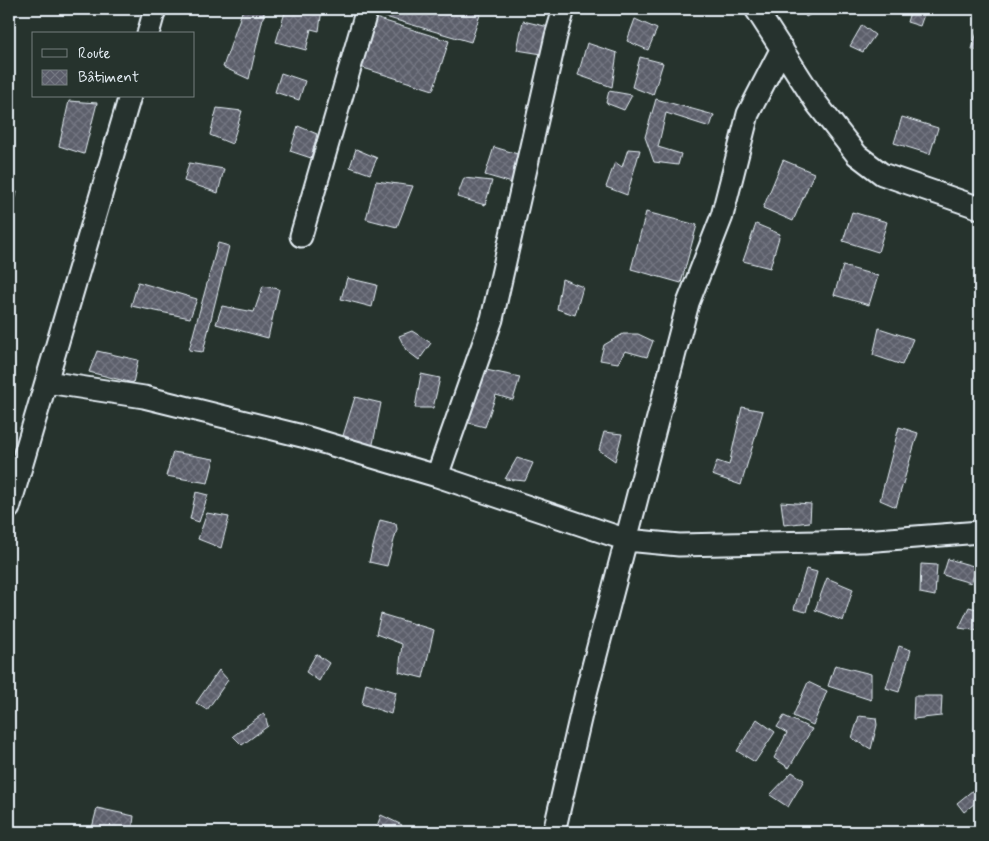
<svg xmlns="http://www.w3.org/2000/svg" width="989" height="841" font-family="Mynerve,sans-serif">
<defs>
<pattern id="building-cross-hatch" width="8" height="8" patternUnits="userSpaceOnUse" patternTransform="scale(1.25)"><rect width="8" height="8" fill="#5c5e6b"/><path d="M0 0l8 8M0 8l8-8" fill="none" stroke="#737681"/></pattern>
</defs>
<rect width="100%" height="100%" fill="#26332d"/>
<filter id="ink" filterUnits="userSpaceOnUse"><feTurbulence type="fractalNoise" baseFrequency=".02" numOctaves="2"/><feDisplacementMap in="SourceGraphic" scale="10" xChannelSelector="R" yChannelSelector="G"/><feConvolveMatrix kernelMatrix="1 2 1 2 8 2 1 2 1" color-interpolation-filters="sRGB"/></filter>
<g filter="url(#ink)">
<!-- building -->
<path fill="url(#building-cross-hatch)" stroke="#e8f1f8" d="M243 9H265L249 79 223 67Z
M286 9H322L319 31 311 29 306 50 276 42Z
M377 9H482L471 42 375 14Z
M802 9H820L806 17Z
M911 9H926L920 26 907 22Z
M372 17 449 41 433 90 357 66Z
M635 19 657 29 648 50 627 41Z
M523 21 549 27 542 54 517 50Z
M980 22V51L972 49Z
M862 25 875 35 863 52 850 46Z
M587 43 617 53 612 87 578 75Z
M640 57 663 63 653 95 632 87Z
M281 73 305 81 299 100 275 92Z
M609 91 632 95 624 110 606 103Z
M656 99 714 115 710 127 666 113 658 147 681 154 678 165 654 162 645 137Z
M69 101 97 103 84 154 59 146Z
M217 108 242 111 232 144 210 135Z
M902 117 938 128 930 154 894 143Z
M298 126 317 134 311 158 290 151Z
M494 147 521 155 512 183 485 175Z
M356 149 377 158 370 174 350 167Z
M628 149 640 150 627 195 606 187 615 162 622 167Z
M783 160 814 173 793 221 763 208Z
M189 163 224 169 218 193 184 181Z
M464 178 492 181 485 205 457 197Z
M376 181 413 186 397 227 366 219Z
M9 190 17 192 9 228Z
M646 212 697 225 681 283 631 269Z
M852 212 887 222 878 252 843 241Z
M756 224 780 234 770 268 743 261Z
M218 243 229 246 203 352 189 350Z
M843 266 878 276 869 305 834 295Z
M347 278 377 285 372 307 341 299Z
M562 279 583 287 575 315 557 309Z
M138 282 197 299 190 318 131 306Z
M263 286 279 289 268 338 216 324 222 306 254 312Z
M879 328 913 339 902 365 873 355Z
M412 331 431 343 419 360 406 350 399 336Z
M623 334H638L653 341 647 357 625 351 618 363 600 360 604 345Z
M97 351 138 360 133 383 89 372Z
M481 369 520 377 513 400 496 395 485 427 465 422Z
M421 374 440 378 433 408H415Z
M355 397 381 403 372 449 342 439Z
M742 407 763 411 741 485 712 475 717 461 729 465Z
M899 427 918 433 896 507 880 500Z
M604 432 622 434 615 461 599 450Z
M173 452 214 459 208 483 166 476Z
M517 458 533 463 525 481 505 479Z
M196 492 208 495 199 522 190 519Z
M781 502 811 504 810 522 784 525Z
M207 513 229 517 221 548 198 539Z
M380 520 396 524 397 529 387 566 369 562Z
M948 559 977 567 971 583 943 575Z
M921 564 937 565 935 596 920 593Z
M806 569 817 572 806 612 794 609Z
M827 578 853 589 843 621 815 610Z
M969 607 980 610V631L959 628Z
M381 614 434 630 423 678 399 672 402 644 376 634Z
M899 646 911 650 899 692 886 688Z
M316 654 329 663 319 681 306 672Z
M835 665 871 674V700L828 686Z
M219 670 228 680 207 710 196 703Z
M808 682 827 691 813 725 793 716Z
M366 683 396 692 391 714 362 704Z
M914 696H942L941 716 913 719Z
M264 713 268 726 242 745 233 736Z
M784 716 812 729 789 768 774 758 787 733 777 727Z
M859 716 876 718 877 725 871 749 852 738Z
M757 719 775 732 755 762 737 751Z
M792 772 804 780 788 807 770 795Z
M978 786 980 799 964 812 957 803Z
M97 808 134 816 132 832H91Z
M381 815 402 825 398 832H375Z"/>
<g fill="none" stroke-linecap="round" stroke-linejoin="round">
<defs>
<path id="minor" d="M756 9 817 104 857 155 882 174 980 208
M148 34 155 9
M301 236 367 9
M47 382 144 397 302 436 437 476 627 540 679 545 864 541 980 532
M437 476 492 319 556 36 564 9
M9 508 130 96
M554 832 586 693 688 303 722 216 748 114 782 48"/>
</defs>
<!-- minor casing -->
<use href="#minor" stroke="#e8f1f8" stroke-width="25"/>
<!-- minor -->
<use href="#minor" stroke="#26332d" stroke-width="21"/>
</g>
</g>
<!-- margin -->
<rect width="989" height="841" fill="none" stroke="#26332d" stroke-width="30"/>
<rect x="15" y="15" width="959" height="811" fill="none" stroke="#e8f1f8" stroke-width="2" filter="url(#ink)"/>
<!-- legend -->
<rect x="32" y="32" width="162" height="65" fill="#26332d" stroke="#747f7e"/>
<rect x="42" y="49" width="25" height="8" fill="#26332d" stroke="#747f7e"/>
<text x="78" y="58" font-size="15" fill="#e8f1f8">Route</text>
<rect x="42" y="70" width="25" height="15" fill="url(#building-cross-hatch)" stroke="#747f7e"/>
<text x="78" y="82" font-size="15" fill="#e8f1f8">Bâtiment</text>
</svg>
